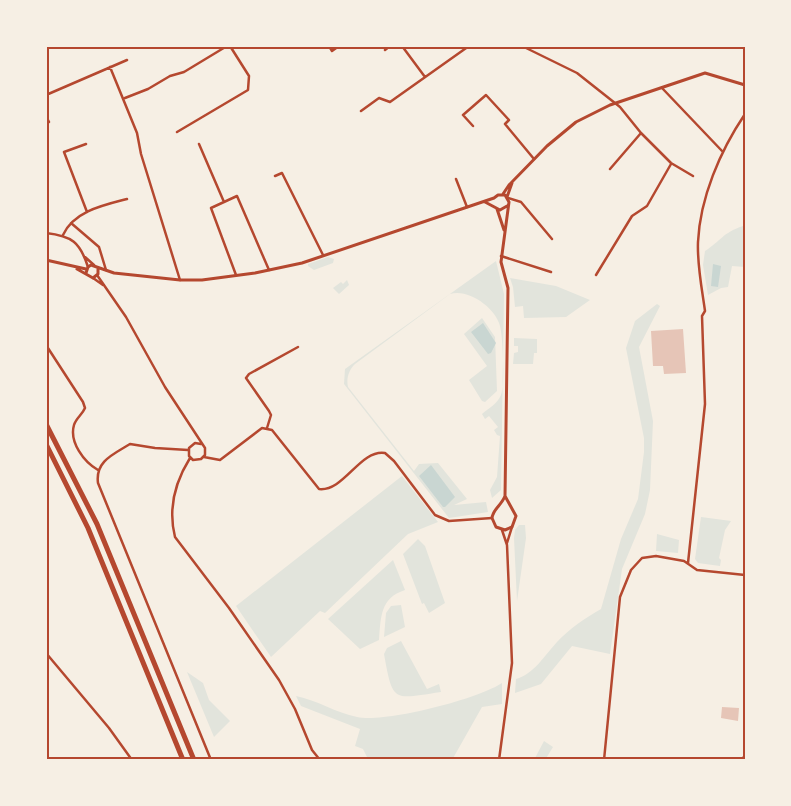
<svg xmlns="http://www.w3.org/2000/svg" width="791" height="806" font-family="'Libre Baskerville',serif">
<rect width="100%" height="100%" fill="#f6efe4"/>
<!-- green -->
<path fill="#e2e4dc" d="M743 226 745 267 732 266 728 287 721 288 708 295 703 265 705 251C721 241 722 233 743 226Z
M328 257 334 259 333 263 314 270 308 266V264Z
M496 261 504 294 501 490 492 498 490 490 497 477 500 436 497 435 494 430 498 427 489 416 485 419 482 414C489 408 497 404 501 395 505 386 503 337 500 326 496 308 468 288 450 294L355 364C349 370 346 378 348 387L414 471 419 464 438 463 467 499 454 505 486 502 488 512 449 518 344 384 345 369Z
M510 278 556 286 590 300 566 317 524 318 523 306 515 307 513 287Z
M347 280 349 285 339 294 333 288 341 282 343 284Z
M657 304 660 306 639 347 653 421 650 490 645 514 622 569 610 654 572 646 541 684 515 693 516 679C534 674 544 656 557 642 569 629 585 618 601 609L621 539 638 499 644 452V438L626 348 635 321Z
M482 318 495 337 497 391 485 402 482 401 469 380 487 366 464 334Z
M514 338 537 339V353H534L533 364H513L514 353 518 352V346H514Z
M402 476 438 522 408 534 325 613 320 611 271 657 236 606Z
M701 517 731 521 725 530 719 558 721 560 720 566 698 563 695 559Z
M519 525H525L526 538 517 601 514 538 515 530Z
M657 534 679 540 678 553 656 551Z
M418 539 425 546 445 603 429 613 424 603 422 604 403 554Z
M393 560 405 590C380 598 381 617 379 640L360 649 328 619Z
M401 605 405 627 384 637 386 613 391 606Z
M401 641 427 689 439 684 441 692C393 699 393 704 384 654L387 648Z
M187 672 203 683 209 700 230 721 214 737Z
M502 683V704L482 707 452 760H377L367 757 363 749 355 746 360 729 301 706 296 696C317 700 336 713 357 717 386 723 478 699 502 683Z
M544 741 553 747 545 760H534Z"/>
<!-- water -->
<path fill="#c9d6d2" d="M713 264 721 266 718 287 711 286Z
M483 323 496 343 491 353 488 354 471 332Z
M431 465 455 497 445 507H443L419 476Z"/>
<!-- building -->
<path fill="#e6c5b7" d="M683 329 686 373 664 374 663 366H653L651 331Z
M722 707 739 708 738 721 721 718Z"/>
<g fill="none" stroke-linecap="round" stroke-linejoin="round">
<!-- minor -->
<path stroke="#b5482f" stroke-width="2.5" d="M329 46 332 51 339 46
M402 46 425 77
M522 46 577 73 620 107 641 133 671 163 693 176
M385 50 390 46
M110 67 137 133 141 154 180 280
M662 88 723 152
M46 95 127 60
M125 98 148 89 170 76 184 72 227 46
M361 111 379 98 390 102 469 46
M46 116 49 122 46 124
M473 126 463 115 486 95 509 120 505 124 534 159
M177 132 248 90 249 76 230 46
M86 144 64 152 87 212
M199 144 224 202 211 208 236 275
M610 169 641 133
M275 176 282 173 323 255
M456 179 467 207
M508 198 521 202 552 239
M224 202 237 196 269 270
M71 223 99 247 106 270
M46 233C72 236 80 242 88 267
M63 235C74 211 104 205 127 199
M501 256 551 272
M85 257 94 265
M97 275 126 317 165 387 205 448V455L201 459 193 460 189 456V448L195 443 201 444
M596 275 632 216 647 206 671 164
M93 278 103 285
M46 345 83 402 85 408C82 415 76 418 74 425 69 442 84 462 98 470
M267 428 271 415 269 411 246 378 249 374 298 347
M188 450 155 448 130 444C114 454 95 461 98 483L211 760
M204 457 220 460 262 428 272 430 319 489C344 492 360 449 385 453L394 461 435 515 449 521 492 518
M190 458C175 482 168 509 175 537L229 608 279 680 295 709 312 750 320 760
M507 543 512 527
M688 563 705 404 702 316 705 311C702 289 697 265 698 242 700 198 720 151 745 114
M46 653 109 728 132 760
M499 760 512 663 507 545 502 530
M604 760 620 597 631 570 642 558 656 556 684 561 697 570 745 575
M741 760 745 756"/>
<!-- tertiary -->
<path stroke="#b5482f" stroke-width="3" d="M503 194 509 185 547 146 576 122 610 105 705 73 745 85
M507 197 512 183
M485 202 500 210 507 206
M497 209 504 230
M46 260 86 269
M77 269 93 278 98 274V269
M86 273 88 267 91 265 114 273 180 280H202L255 273 302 263 494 198 498 195H505L509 202 501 262 508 288 505 496 516 516 512 527 505 530 496 527 492 518C493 509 501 506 505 496"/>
<!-- motorway -->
<path stroke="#b5482f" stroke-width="5" d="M46 424 97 524 194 760
M46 444 88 528 183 760"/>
</g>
<!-- border -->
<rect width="791" height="806" fill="none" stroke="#f6efe4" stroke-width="95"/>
<rect x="48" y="48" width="696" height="710" fill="none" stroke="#b5482f" stroke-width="2"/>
</svg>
